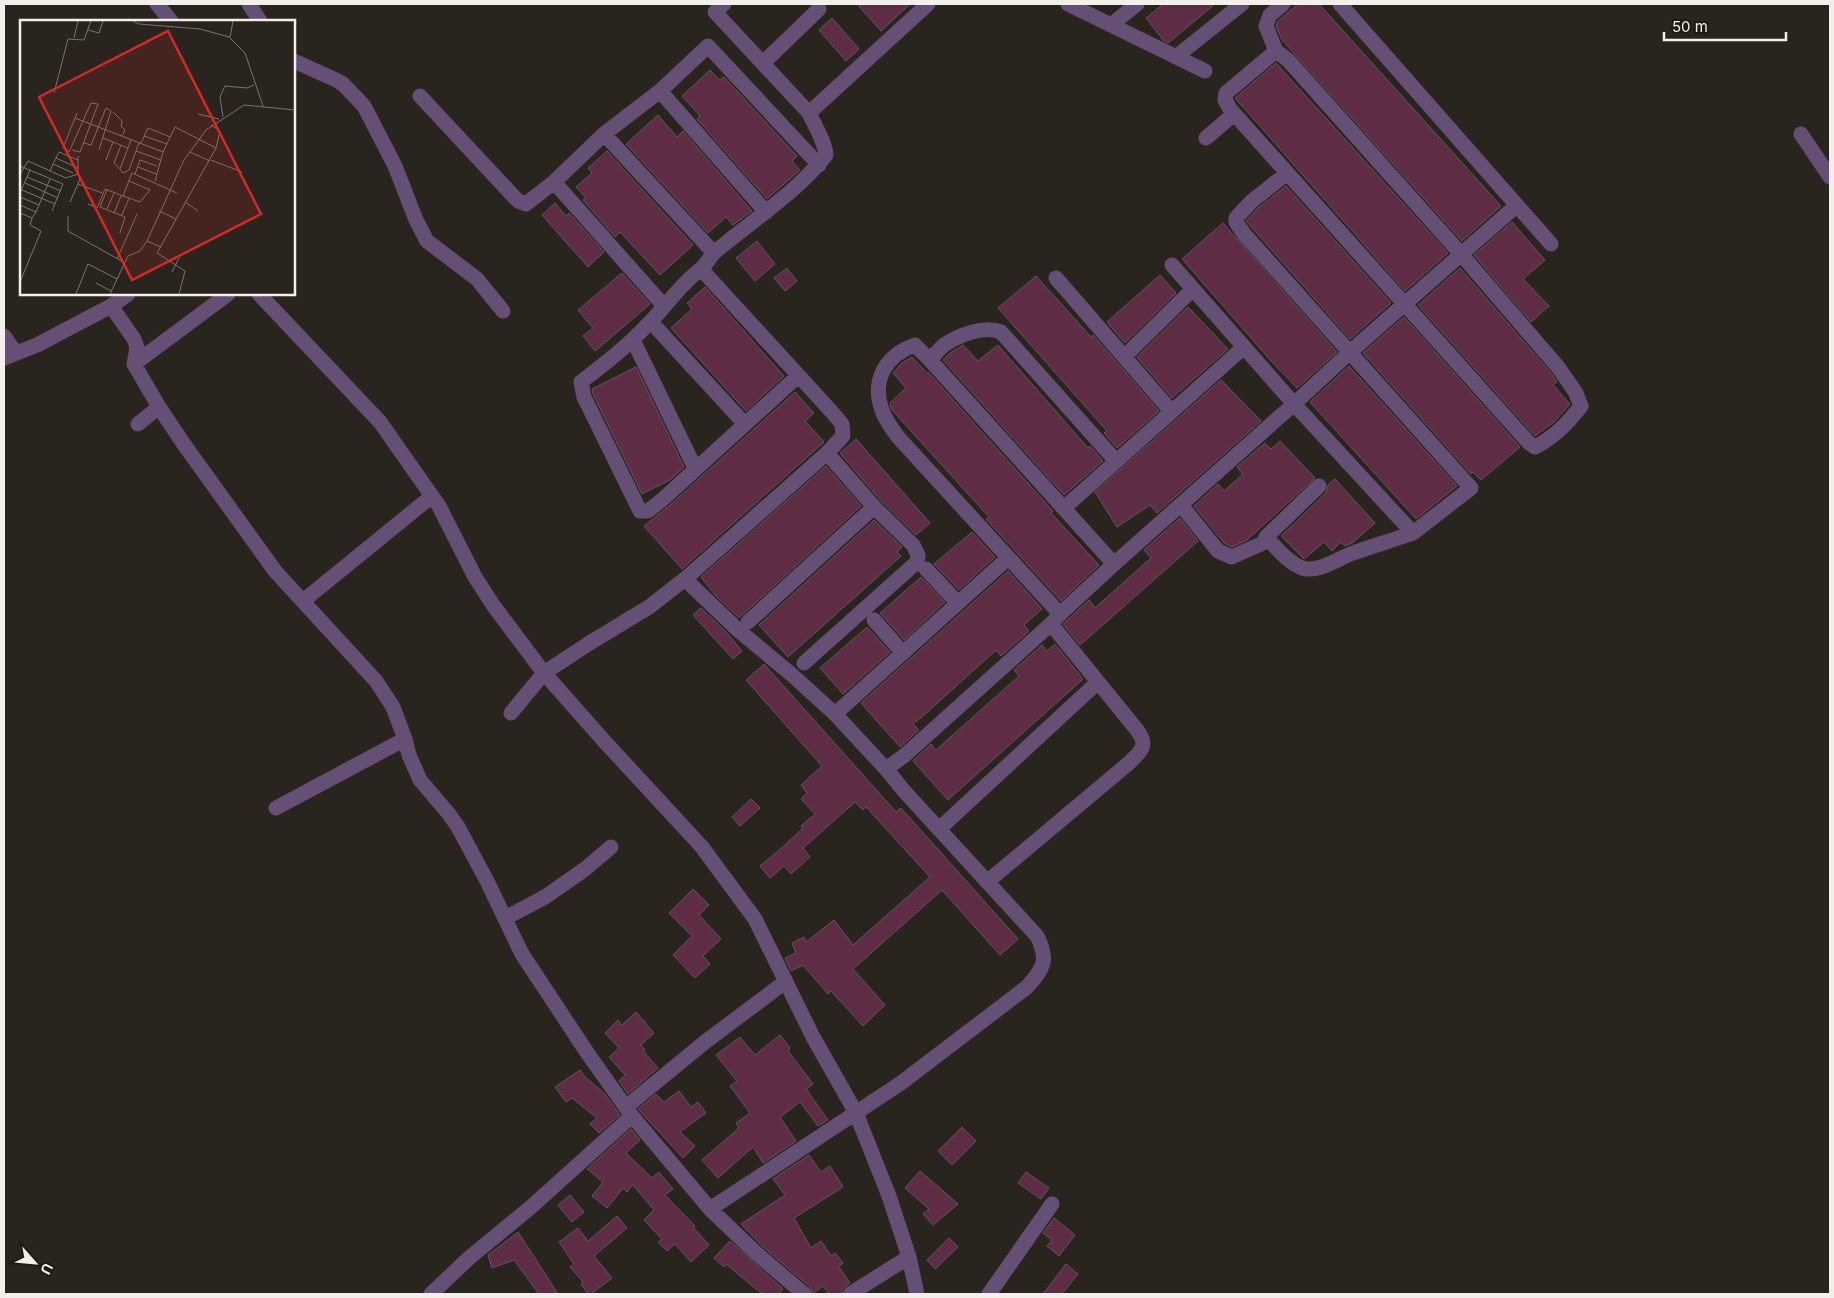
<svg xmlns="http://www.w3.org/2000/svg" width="1834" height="1298" font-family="Inter,sans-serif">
<rect width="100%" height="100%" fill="#2a241e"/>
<!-- building -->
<path fill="#5e2c44" stroke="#61575b" d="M857 4H910L881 31Z
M1163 4H1215L1168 43 1163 40 1146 18Z
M1298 4H1319L1501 206 1462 241 1282 40 1276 26 1278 21Z
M832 18 859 49 846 61 819 30Z
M1276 63 1448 253 1405 291 1235 98Z
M710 70 719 80 724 77 797 156 792 161 800 170 767 199 697 119 700 116 682 96Z
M658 115 677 137 683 131 752 211 733 225 726 217 708 233 626 144Z
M607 151 693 245 660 275 620 232 615 237 583 200 586 198 576 187 592 173 588 168Z
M1286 186 1391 303 1350 339 1246 221 1258 208Z
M555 203 566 216 569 213 604 252 588 267 542 215Z
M1512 222 1545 260 1523 279 1549 306 1531 322 1474 255Z
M1223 223 1337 352 1297 388 1272 362 1182 259Z
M757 241 775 264 755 281 736 258Z
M787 268 797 281 785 291 774 278Z
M1460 268 1551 373 1557 382 1553 385 1570 404 1554 422 1535 436 1418 305Z
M622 273 650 304 595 351 583 336 593 328 578 310Z
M1160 275 1176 293 1125 343 1107 322Z
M1036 276 1091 337 1093 335 1159 411 1117 448 1104 433 1107 431 998 308Z
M705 287 784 376 746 411 671 328 692 309 687 303Z
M1188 307 1228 349 1172 398 1137 357Z
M1404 317 1520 447 1481 480 1473 472 1471 474 1363 353Z
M963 345 978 361 998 345 1088 448 1090 446 1103 461 1064 495 943 360 950 353Z
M912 357 927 373 928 372 1053 511 1051 513 1099 565 1061 601 986 519 989 517 891 409 890 403 906 388 893 373 902 363Z
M1349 366 1457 486 1416 519 1310 402Z
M636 367 684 467 670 480 642 494 593 394 592 389Z
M1221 380 1261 421 1157 513 1150 505 1117 527 1095 492Z
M795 392 814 413 805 421 824 442 682 569 644 526 669 506Z
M856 439 930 523 916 535 881 501 840 453Z
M1280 441 1315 478 1247 540 1232 547 1224 543 1194 506 1218 484 1224 491 1233 483 1243 474 1237 467 1265 443 1271 449Z
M826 466 861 506 739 618 715 595 701 577Z
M1335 479 1375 523 1352 543 1345 546 1341 542 1332 551 1324 542 1304 559 1281 536 1326 493 1328 485Z
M1180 518 1198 541 1080 645 1063 624 1089 600 1095 608 1151 558 1144 550Z
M874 520 902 547 897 552 901 556 788 657 759 625Z
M972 532 995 557 959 590 934 564Z
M1008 571 1042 609 1024 625 1029 631 1001 656 996 650 923 716 913 724 919 730 900 747 861 703Z
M921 577 945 602 904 640 880 613Z
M701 608 727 633 742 651 733 659 693 615Z
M867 627 890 652 843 694 820 668Z
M1055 644 1083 679 948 800 913 761 931 744 936 750 982 709 1019 676 1014 670 1042 645 1047 651Z
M764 664 896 812 901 808 1018 939 1000 955 942 890 853 969 885 1005 863 1026 831 991 828 994 803 965 791 971 785 958 796 953 792 943 804 937 806 942 834 920 853 945 930 877 866 807 863 810 855 802 803 848 810 857 791 874 784 866 770 878 760 866 784 846 803 828 801 826 815 814 801 799 807 793 801 785 822 766 746 680Z
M751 799 760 808 740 826 732 817Z
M693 889 709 905 699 915 721 939 703 956 710 964 695 978 673 955 692 936 669 913Z
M636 1012 654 1033 641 1045 645 1050 643 1051 658 1068 628 1094 619 1081 625 1075 609 1057 619 1048 605 1033 618 1020 622 1025Z
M780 1035 790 1048 788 1051 813 1084 806 1089 828 1120 818 1126 800 1102 780 1117 796 1141 763 1163 753 1147 718 1178 702 1160 739 1128 736 1123 750 1113 730 1086 737 1081 716 1055 740 1037 755 1055Z
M580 1070 585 1077 604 1093 620 1115 599 1133 590 1124 597 1118 572 1098 566 1102 555 1087Z
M679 1091 691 1107 698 1102 706 1113 680 1132 695 1146 683 1158 638 1109 656 1094 664 1102Z
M962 1127 976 1141 952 1165 938 1151Z
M631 1129 640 1140 626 1153 652 1178 659 1172 673 1189 665 1195 695 1226 693 1227 709 1245 691 1262 675 1244 667 1251 658 1242 662 1239 644 1220 654 1210 633 1185 627 1192 623 1188 607 1208 592 1196 603 1182 587 1169Z
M809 1155 821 1172 830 1166 843 1187 794 1218 811 1248 821 1241 831 1256 835 1253 843 1263 839 1267 850 1283 842 1289 841 1294H829L823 1286 813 1293 810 1287 762 1246 741 1224 785 1195 773 1179Z
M920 1171 958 1204 933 1225 923 1214 929 1209 905 1188Z
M1026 1172 1049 1188 1041 1199 1018 1183Z
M570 1195 584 1212 572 1222 558 1205Z
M617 1216 627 1228 594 1256 612 1278 591 1294H588L581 1284 583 1282 570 1267 574 1264 559 1242 578 1228 588 1241Z
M1054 1218 1075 1235 1059 1256 1047 1246 1052 1240 1043 1233Z
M518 1232 544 1272 558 1294H539L514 1260 492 1268 488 1255Z
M949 1238 958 1247 935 1269 927 1260Z
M730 1241 783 1289 779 1294H762L726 1264 724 1267 714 1258Z
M1066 1264 1078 1274 1062 1294H1043Z"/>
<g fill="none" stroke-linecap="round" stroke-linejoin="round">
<!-- minor -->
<path stroke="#654f74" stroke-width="15" d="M157 4 171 21
M249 4 260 21
M1068 4 1205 71
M1340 4 1551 244
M1111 25 1137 4
M1276 51 1226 93 1225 100 1230 109 1529 443 1535 447C1553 438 1569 422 1581 406L1576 393 1558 367 1461 254 1288 60 1276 51 1266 26 1270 15 1283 4
M1177 56 1242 4
M294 61 336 80 343 84 364 106 395 166 416 220 427 241 477 279 503 311
M763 63 819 9
M660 91 766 212
M420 96 518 201 526 204 554 182 604 134 660 91 708 46 819 165
M809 113 928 4
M604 134 714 253
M1801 134 1830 177
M1206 138 1234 114
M554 182 664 306
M1172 265 1294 404 1413 533 1471 488 1244 234 1236 222V218L1252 201 1286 174
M701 269C680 284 667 306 648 324 628 346 604 364 581 382L584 397 640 511H648L663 499 798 376
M1056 278 1171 411
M259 294 380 422 439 506 475 577 493 605 544 673 605 742 702 847 755 919 813 1037 856 1113 889 1196 909 1257 917 1294
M111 306 128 294
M651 322 744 423
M4 336 16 353
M633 340 695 468
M1124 357 1193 289
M4 358 37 345 111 306 134 339 137 347 134 364 159 407 183 443 275 571 376 681 393 707 405 739 409 755 420 780 449 814 458 827 487 881 522 954 588 1054 632 1116 710 1209 901 1083 1027 987C1044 968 1049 960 1037 936L904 791 886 769 905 755 1051 624 1060 614 1114 564 1294 404 1350 352 1516 206
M930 360 915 345C886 355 871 380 882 410 885 420 892 429 898 437L1060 614
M134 364 228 294
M138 424 159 407
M1181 505 1218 551 1232 557 1263 543 1266 537C1276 547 1288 563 1302 568 1319 573 1339 558 1353 553 1373 546 1393 540 1413 533
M1064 508 1244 347
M1266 537 1319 486
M1114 564 930 360C935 355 939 349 944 345 959 335 984 325 1001 332L1116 461
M926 569 958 603
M691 585 738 630 791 674 835 714 886 769
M303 601 432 496
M874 620 903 653
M748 622 874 507
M804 663 917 562 918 555 913 545 874 507 827 453
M511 713 544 673 588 644 649 607 685 579 827 453 843 436 842 424 831 411 701 269C707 264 710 256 716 251 753 220 796 193 826 155 825 142 815 126 809 113L715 12 724 4
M835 714 1008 558
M276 808 405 739
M939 829 1098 682
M987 882 1129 763C1141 751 1149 746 1137 730L1051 624
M505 918 545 897 585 869 611 847
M626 1107 705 1042 785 982
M710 1209 756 1253 804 1294
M431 1294 469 1258 531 1207 632 1116
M850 1294 909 1257
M989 1294 1052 1204"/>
</g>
<!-- overview -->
<g transform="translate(20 20)">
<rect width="275" height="275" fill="#2a241e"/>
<path fill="none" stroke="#7a7570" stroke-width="1" d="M113 1 119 4 180 9 209 17 225 33 243 86M68 10 79 13 83 1M210 17 213 1M54 18 58 1M34 73 48 19 64 20 71 1M93 92 102 101 101 106 105 110 102 116M178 94 199 99M203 97 200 77 205 66 227 68 234 65M55 98 143 132 155 107 196 128 137 233 165 251 159 274M191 105 200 111 196 128M124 116 147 124M83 118 108 128M64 123 71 125 86 88 91 91 79 130M121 123 128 108 150 117M101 125 94 143 100 149 111 120M52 130 60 132 78 84 71 83 49 132 43 128 57 93M116 131 141 140M170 132 190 141M36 138 58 148M86 140 93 122M191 140 222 152M33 144 39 132 58 140M0 146 43 164 32 191M118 147 136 154M100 149 103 153 109 150 119 123M30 151 33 144 53 153M0 154 8 141 46 158 58 154V136M115 154 120 140 137 146M7 157 41 171M60 158 58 164 82 173M135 161 143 132M5 163 38 178M2 170 35 184M87 170 80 187 105 197 100 213M0 173 10 150M103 176 120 182 130 170 109 161M0 177 19 185M50 182 58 164M165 182 178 191M68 184 77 188 85 169 103 176 112 153 157 173M0 185 16 192 30 159M87 189 94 173M139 191 156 199M0 193 12 198 16 192M94 193 101 176M102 195 109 178M48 196V211L105 243M127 221 141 227M97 239 117 194M152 252 159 238M0 262 21 211 10 205 12 198M76 263 91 271M56 274 68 244 97 259M90 274 108 236 120 231 127 221 164 140 186 110 224 85 275 90"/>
<path fill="#d62828" fill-opacity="0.15" stroke="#d62828" stroke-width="2.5" d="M148 11 241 194 112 260 19 77Z"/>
<rect width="275" height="275" fill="none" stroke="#f3efeb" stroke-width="2.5"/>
</g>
<!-- border -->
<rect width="1834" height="1298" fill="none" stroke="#f3efeb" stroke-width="10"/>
<!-- north arrow -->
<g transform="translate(35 1263) rotate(117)" stroke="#201a14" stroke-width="4" paint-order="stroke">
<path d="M0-4L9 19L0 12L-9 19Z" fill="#f3efeb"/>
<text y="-8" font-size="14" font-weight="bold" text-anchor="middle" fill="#f3efeb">U</text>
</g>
<!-- scale -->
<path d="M1664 32v8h122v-8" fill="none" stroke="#f3efeb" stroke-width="2.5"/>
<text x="1672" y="32" font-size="15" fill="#f3efeb" stroke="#201a14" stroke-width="4" paint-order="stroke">50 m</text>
</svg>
